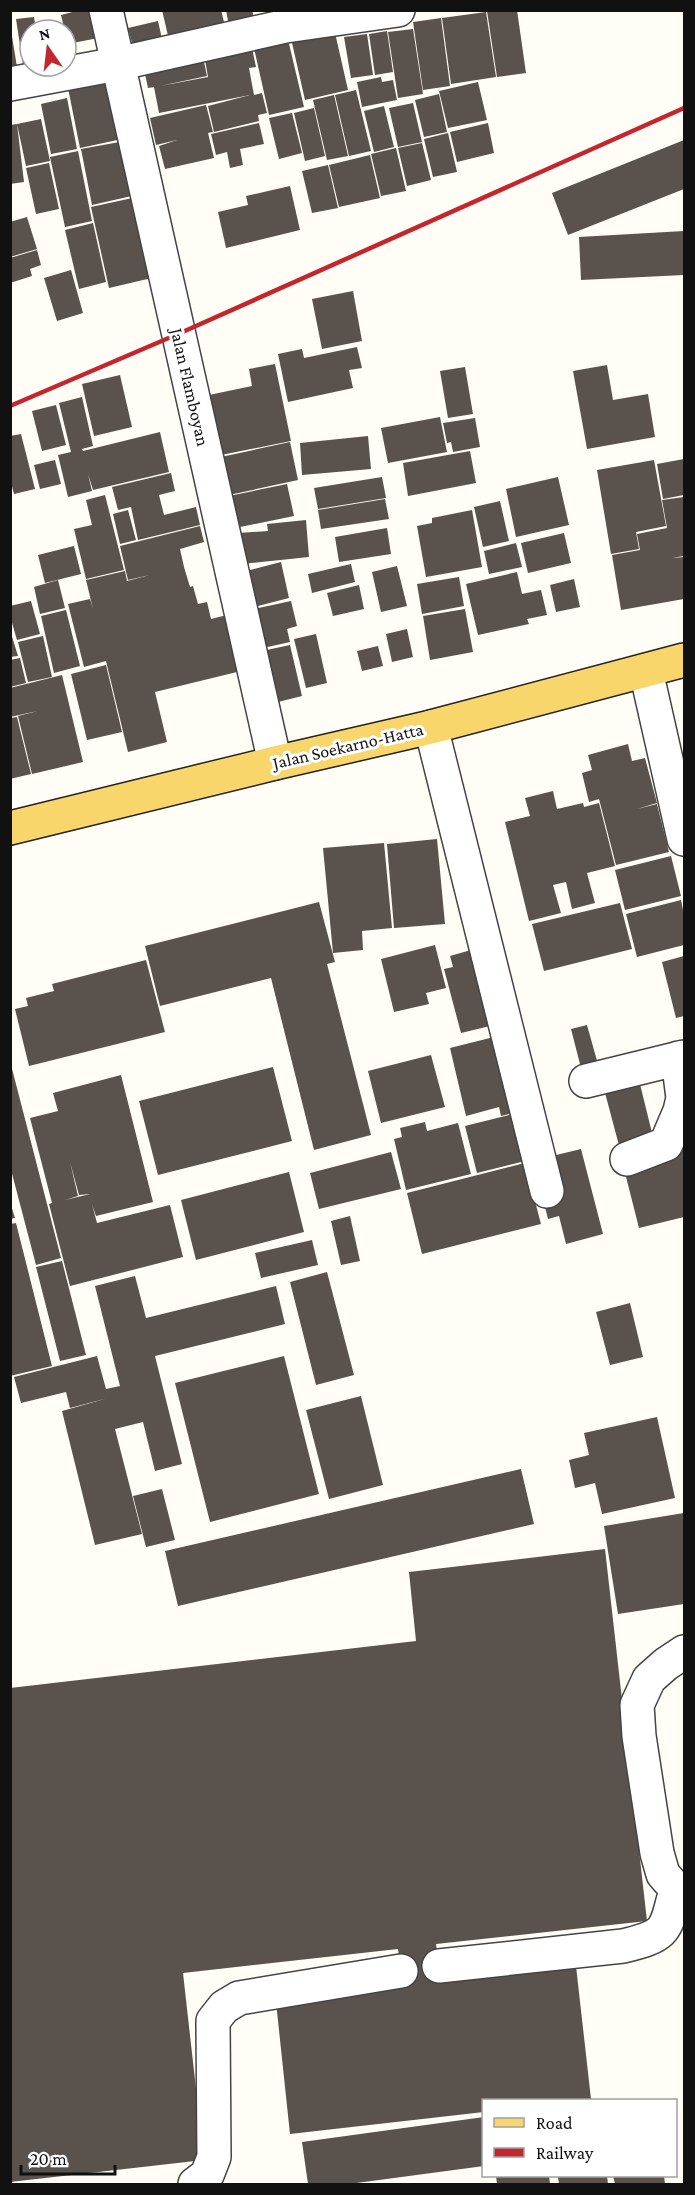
<svg xmlns="http://www.w3.org/2000/svg" width="695" height="2195" font-family="'Crimson Pro',serif">
<rect width="100%" height="100%" fill="#fffdf5"/>
<!-- building -->
<path fill="#5a524d" fill-rule="evenodd" d="M80 10H103L108 36 68 44 61 15Z
M162 10H221L225 26 169 40Z
M226 10H252L256 26 230 32Z
M517 10 526 73 497 77 487 11Z
M486 12 496 77 451 84 442 18Z
M34 17 36 30H30V64L23 65 16 19Z
M441 18 450 86 423 90 413 22Z
M158 21 162 39 133 46 128 28Z
M10 24 17 67 10 68Z
M333 24 348 90 305 100 290 34Z
M413 29 423 94 398 98 388 32Z
M286 31 304 107 269 115 252 39Z
M387 31 393 72 375 75 369 34Z
M367 34 373 75 351 78 344 37Z
M250 39 256 67 249 68 254 95 262 93 267 113 258 115 259 121 214 132 208 106 250 95 159 113 154 87 148 88 142 60 201 48 207 76 160 86 208 77 203 48Z
M108 69 122 139 80 148 66 78Z
M381 77 382 82 393 80 397 100 362 107 357 82Z
M478 82 487 120 448 128 439 91Z
M356 90 371 151 349 156 335 95Z
M439 94 447 132 424 137 415 100Z
M334 95 348 156 327 160 313 100Z
M67 98 77 149 51 154 41 104Z
M413 103 422 142 398 147 389 108Z
M206 105 213 132 208 133 214 158 165 169 159 146 177 140 156 145 150 118Z
M384 106 394 147 374 152 364 111Z
M314 108 325 156 305 161 294 113Z
M292 113 302 153 279 159 269 118Z
M41 119 50 161 26 166 17 124Z
M259 123 264 144 240 149 243 165 230 168 227 152 216 155 211 134Z
M488 123 494 153 457 162 450 132Z
M17 124 24 182 10 184V125Z
M448 133 457 172 433 177 424 139Z
M684 140V189L568 235 552 193Z
M125 141 136 195 92 205 81 149Z
M422 143 431 180 407 186 398 148Z
M396 148 406 191 381 196 371 154Z
M78 151 92 221 65 227 50 157Z
M370 155 380 198 339 207 329 165Z
M49 163 59 209 36 214 26 168Z
M328 165 338 208 312 213 302 171Z
M290 186 300 230 226 248 218 212 248 205 246 196Z
M137 197 156 277 109 288 91 207Z
M27 217 37 249 10 257V222Z
M93 223 106 282 79 289 65 230Z
M684 231V275L581 280 579 237Z
M37 250 41 265 30 269 32 276 10 283V258Z
M71 270 83 313 57 321 44 278Z
M353 291 362 341 322 349 312 299Z
M357 347 362 368 349 370 353 388 288 402 278 354 302 349 304 358Z
M275 364 291 441 221 455 209 395 252 386 249 369Z
M607 365 613 400 648 394 655 437 587 449 573 371Z
M465 367 473 414 448 418 440 371Z
M120 375 132 427 94 436 82 384Z
M82 397 93 446 82 449 83 451 160 432 169 472 93 490 88 474 92 491 68 497 58 455 71 452 59 403Z
M56 405 66 445 42 451 32 411Z
M440 417 447 452 388 463 381 428Z
M475 418 480 447 453 452 451 442 447 443 443 423Z
M21 434 35 489 14 494 10 479V436Z
M368 436 371 469 302 475 300 443Z
M290 442 298 480 229 495 221 457Z
M470 451 476 483 408 496 403 463Z
M684 459V495L663 499 657 464Z
M55 460 61 484 40 489 34 465Z
M654 460 666 526 636 532 639 549 611 554 597 470Z
M171 473 175 491 159 495 164 515 196 507 200 525 138 540 131 507 118 510 112 487Z
M382 477 386 498 318 509 314 488Z
M558 477 569 525 516 537 506 489Z
M287 484 294 516 235 528 229 496Z
M105 495 124 570 86 579 74 529 92 525 86 500Z
M684 497V556L672 558 684 557V599L621 610 612 555 640 550 637 534 667 528 662 500Z
M385 499 389 519 321 529 318 510Z
M500 501 509 541 483 547 474 507Z
M128 510 136 540 120 544 113 514Z
M472 510 482 567 426 577 417 526 432 523V518Z
M306 520 309 557 241 564 238 533 268 531 267 524Z
M200 526 204 542 180 549 184 567 190 587 193 586 198 604 207 602 211 619 227 615 241 671 155 692 167 742 128 752 106 661 84 667 68 604 90 599 93 609 86 580 125 571 127 581 150 575 128 580 120 546Z
M387 528 391 554 339 562 335 537Z
M564 533 571 563 528 573 521 543Z
M516 543 522 567 489 574 484 551Z
M74 546 81 574 45 583 38 555Z
M281 562 289 598 254 607 246 571Z
M351 564 355 582 312 593 308 574Z
M397 566 407 606 381 612 372 572Z
M517 572 522 594 541 590 547 615 527 619 529 624 478 635 466 584Z
M459 577 464 606 422 614 417 584Z
M574 579 580 607 556 612 550 585Z
M58 580 65 608 40 614 34 587Z
M359 585 364 609 333 616 327 593Z
M31 601 40 634 17 640 10 616V606Z
M291 601 297 626 287 629 290 642 263 648 254 609Z
M465 609 473 652 430 660 423 616Z
M66 610 80 666 54 673 41 616Z
M407 629 413 657 392 662 386 634Z
M10 630 18 656 10 657Z
M316 634 327 683 306 688 294 639Z
M43 636 52 677 28 682 18 642Z
M290 645 302 696 274 703 262 651Z
M378 646 383 666 362 671 357 651Z
M20 658 26 683 10 687V660Z
M106 665 122 732 87 740 71 674Z
M62 675 83 762 32 774 18 716 38 711 10 717V688Z
M17 717 31 774 10 779V718Z
M628 744 632 761 645 758 657 803 637 809 657 804 669 852 616 865 599 799 589 802 582 773 592 770 588 755Z
M553 791 557 809 583 803 584 807 599 803 615 866 587 873 595 903 572 909 566 882 553 885 561 913 529 921 505 822 530 816 525 798Z
M437 839 445 924 394 928 387 844Z
M384 843 392 928 362 931 363 950 333 953 323 848Z
M671 856 681 896 625 910 615 870Z
M681 900 684 915V945L637 957 626 914Z
M319 902 335 962 327 964 371 1135 314 1150 271 978 160 1006 145 946Z
M620 903 632 949 544 971 532 924Z
M435 945 446 988 426 993 429 1004 394 1012 381 959Z
M471 950 490 1026 461 1033 444 969 453 967 450 956Z
M684 956V1016L676 1018 662 962Z
M146 960 165 1032 29 1066 15 1009 28 1006 26 998 54 991 52 984Z
M587 1025 599 1068 582 1072 571 1029Z
M494 1037 513 1113 501 1116 499 1107 466 1116 450 1048Z
M431 1055 445 1107 381 1123 368 1071Z
M10 1061 61 1258 36 1265 10 1166Z
M273 1067 292 1141 158 1175 139 1101Z
M121 1075 153 1202 96 1216 92 1204 97 1223 170 1205 183 1257 70 1286 49 1204 52 1203 30 1118 58 1111 53 1093ZM70 1162 79 1195 90 1194 65 1200 78 1196Z
M639 1080 655 1145 621 1153 604 1089Z
M513 1114 525 1161 477 1173 465 1126Z
M425 1122 427 1131 458 1123 471 1174 406 1190 394 1139 402 1137 400 1128Z
M581 1149 603 1234 566 1244 559 1216 548 1219 542 1195 544 1158Z
M684 1150V1217L639 1228 623 1165Z
M391 1152 401 1189 319 1209 310 1173Z
M525 1163 541 1224 422 1254 407 1193Z
M289 1172 304 1232 196 1260 181 1200Z
M10 1202 15 1218 10 1219Z
M350 1216 360 1261 341 1265 331 1221Z
M16 1223 52 1366 10 1376V1224Z
M312 1240 318 1265 261 1278 255 1253Z
M62 1261 86 1355 60 1361 36 1267Z
M327 1272 354 1375 316 1385 290 1282Z
M135 1276 146 1318 276 1286 285 1324 155 1356 182 1464 155 1471 143 1422 115 1429 142 1534 95 1545 62 1411 108 1398 70 1408 66 1392 21 1403 14 1377 97 1356 106 1389 120 1386 95 1286Z
M630 1303 643 1357 610 1365 596 1312Z
M284 1356 319 1494 210 1522 175 1383Z
M361 1396 383 1485 329 1499 306 1410Z
M657 1417 675 1498 602 1514 595 1483 575 1488 569 1460 589 1455 584 1433Z
M521 1469 534 1524 178 1606 165 1551Z
M162 1489 175 1540 146 1547 133 1496Z
M684 1513V1604L618 1614 604 1526Z
M605 1549 647 1921 436 1944 441 1981 576 1966 591 2099 484 2100V2112L290 2134 276 2002 403 1988 398 1949 183 1973 204 2160 10 2182V1688L416 1641 409 1572Z
M484 2117V2166L349 2184H308L302 2142Z
M496 2176H549L550 2184H497Z
M570 2176H607L608 2184H559L558 2177Z
M613 2176H664L665 2184H615Z"/>
<g fill="none" stroke-linecap="round" stroke-linejoin="round">
<defs>
<path id="minor" d="M106 10 275 763
M10 84 117 64 286 26 398 10
M646 671 684 839
M431 727 547 1191
M586 1081 684 1057
M627 1159 666 1144 680 1111 683 1098 678 1058
M676 1889 663 1874 657 1853 639 1736 637 1705 649 1679 666 1664 684 1652
M439 1966 623 1946C668 1935 665 1932 676 1889
M195 2184 207 2175 214 2157 213 2021 224 2007 239 1998 401 1971"/>
<path id="major" d="M10 828 275 763 431 727 684 660"/>
</defs>
<!-- minor casing -->
<use href="#minor" stroke="#444" stroke-width="36"/>
<!-- major casing -->
<use href="#major" stroke="#222" stroke-width="36"/>
<!-- minor -->
<use href="#minor" stroke="#fff" stroke-width="33"/>
<!-- major -->
<use href="#major" stroke="#f9d66b" stroke-width="33"/>
<!-- rail -->
<path stroke="#c4262e" stroke-width="4.5" d="M10 406 178 334 684 108"/>
</g>
<g text-anchor="middle" dominant-baseline="central" stroke-width="6" stroke-linejoin="round" paint-order="stroke">
<!-- street labels -->
<g font-size="18" fill="#111" stroke="#fff">
<text transform="translate(190 387) rotate(77)">Jalan Flamboyan</text>
<text transform="translate(348 746) rotate(-13)">Jalan Soekarno-Hatta</text>
</g>
</g>
<!-- border -->
<rect width="695" height="2195" fill="none" stroke="#111111" stroke-width="24"/>
<!-- legend -->
<rect x="482" y="2099" width="195" height="78" fill="#ffffff" stroke="#a0a0a0" stroke-width="1.5"/>
<rect x="494" y="2118" width="30" height="9" fill="#f9d66b" stroke="#a0a0a0" stroke-width="1.5"/>
<text x="536" y="2129" font-size="18" fill="#111111">Road</text>
<rect x="494" y="2148" width="30" height="9" fill="#c4262e" stroke="#a0a0a0" stroke-width="1.5"/>
<text x="536" y="2159" font-size="18" fill="#111111">Railway</text>
<!-- north arrow -->
<g transform="translate(48 48) rotate(346)"><circle r="28" fill="#ffffff" stroke="#a0a0a0" stroke-width="1.5"/>
<path d="M0-4.5L10 22L0 15L-10 22Z" fill="#c4262e"/>
<text y="-9" font-size="16" font-weight="bold" text-anchor="middle" fill="#111111">N</text>
</g>
<!-- scale -->
<path d="M21 2165v9h94v-9" fill="none" stroke="#111111" stroke-width="3"/>
<text x="30" y="2165" font-size="18" fill="#111111" stroke="#ffffff" stroke-width="4.5" paint-order="stroke">20 m</text>
</svg>
